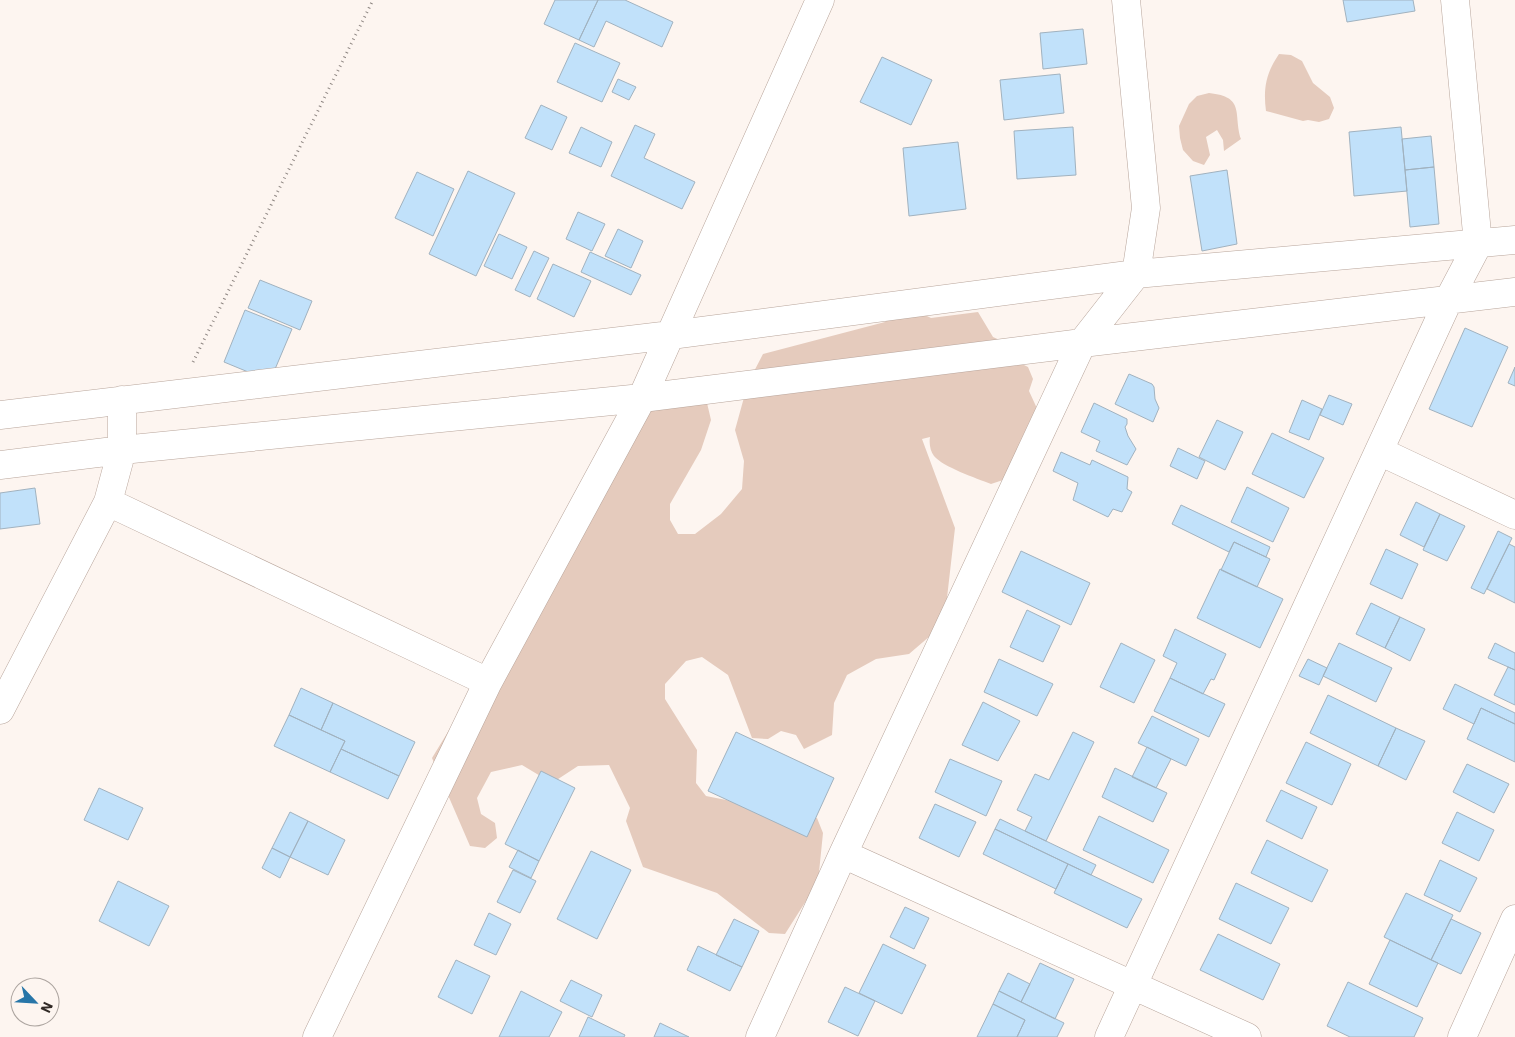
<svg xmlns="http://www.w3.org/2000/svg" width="1515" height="1037" font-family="'IBM Plex Sans',sans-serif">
<rect width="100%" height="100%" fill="#fdf5f0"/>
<!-- green -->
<path fill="#e5cbbd" d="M1279 54 1291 55 1302 61 1313 83 1330 97 1334 108 1329 119 1319 122 1308 120 1303 121 1266 111C1263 89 1266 73 1279 54Z
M1209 93C1246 97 1233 114 1241 139L1224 151 1223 140 1217 130 1206 137 1210 155 1204 165 1193 161 1183 150 1180 138 1179 126 1189 104 1197 96Z
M913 309 931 318 978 312 993 337 1004 342 1018 362 1028 367 1033 379 1029 391 1040 415 1012 477 991 484C976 478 943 467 934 456 930 451 929 443 930 437L922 439 955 528 944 624 909 654 876 659 847 675 834 703 832 735 804 749 796 735 781 731 768 739 752 738 728 675 702 657 686 661 665 684V699L697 750 696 783 706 796 817 818 823 833 818 882 785 934 769 933 717 893 643 867 626 821 630 808 609 765 578 766 552 783 522 765 491 772 477 798 481 814 495 823 497 838 485 848 470 846 432 758 501 645 628 395 707 403 711 420 701 450 670 504V520L678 534H695L721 514 742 489 744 461 735 430 748 383 763 354 885 322 889 316Z"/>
<!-- building -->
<path fill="#c1e1fa" stroke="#a1b2bf" d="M555 0H598L579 40 544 24Z
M598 0H625L673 22 662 47 606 21 594 47 579 40Z
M1343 0H1413L1415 11 1347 22Z
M1083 29 1087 64 1043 69 1040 33Z
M575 43 620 63 602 102 557 82Z
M882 57 932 80 911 125 860 102Z
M1060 74 1064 113 1004 120 1000 80Z
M618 79 636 87 629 100 612 92Z
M541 105 567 117 552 150 525 138Z
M635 125 655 134 644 158 695 182 682 209 611 176Z
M581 127 612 142 601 167 569 153Z
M1073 127 1076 175 1017 179 1014 131Z
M1401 127 1407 191 1354 196 1349 132Z
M1431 136 1434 167 1405 170 1402 139Z
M958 142 966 209 909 216 903 148Z
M1434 167 1439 224 1410 227 1405 170Z
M1227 170 1237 244 1202 251 1190 176Z
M468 171 515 193 476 276 429 254Z
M417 172 454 189 433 236 395 218Z
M578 212 605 224 592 251 566 239Z
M618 229 643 241 631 268 605 256Z
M499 234 527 247 512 279 484 266Z
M534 251 549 258 530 297 515 290Z
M590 252 641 275 631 295 581 272Z
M553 264 591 281 574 317 537 299Z
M260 280 312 301 300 330 248 308Z
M245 310 292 329 270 381 224 362Z
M1465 328 1508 347 1472 427 1429 409Z
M1515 367V386L1508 383Z
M1129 374 1152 384 1154 387 1155 399 1159 408 1153 422 1115 404Z
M1329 395 1352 404 1343 425 1320 415Z
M1302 400 1322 409 1309 440 1289 432Z
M1094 403 1127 419V424L1125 427 1128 436 1136 449 1127 465 1096 451 1100 441 1081 432Z
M1217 420 1243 432 1225 470 1199 457Z
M1272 433 1324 458 1304 498 1252 474Z
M1178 448 1205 461 1197 479 1170 466Z
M1061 452 1090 465 1092 460 1128 477 1127 489 1132 492 1122 512 1113 509 1108 517 1073 500 1078 483 1053 471Z
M1247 487 1289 508 1273 542 1231 522Z
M35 488 40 524 0 529V493Z
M1416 502 1440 514 1424 547 1400 535Z
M1181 505 1270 547 1266 557 1234 542 1229 552 1172 524Z
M1440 514 1465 526 1447 561 1423 550Z
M1498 531 1512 538 1484 594 1471 588Z
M1234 542 1270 559 1257 587 1221 570Z
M1509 544 1515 547V603L1487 589Z
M1386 549 1418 564 1402 599 1370 584Z
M1021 551 1090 583 1071 625 1002 592Z
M1220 569 1283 599 1260 648 1197 618Z
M1371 603 1400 617 1385 648 1356 634Z
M1027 610 1060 626 1043 662 1010 647Z
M1400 617 1425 629 1410 661 1385 648Z
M1175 629 1226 654 1214 680 1211 679 1203 694 1170 678 1177 663 1163 656Z
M1121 643 1155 660 1134 703 1100 687Z
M1339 643 1392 668 1376 702 1323 676Z
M1495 643 1515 653V670L1488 658Z
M999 659 1053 684 1037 716 984 692Z
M1308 659 1327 668 1319 685 1299 676Z
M1508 667 1515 670V705L1494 695Z
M1170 678 1225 704 1209 737 1154 711Z
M1455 684 1515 713V724L1481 708 1474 724 1443 709Z
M301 688 333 703 321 730 289 715Z
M1328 695 1396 728 1378 766 1310 733Z
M983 702 1020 721 998 761 962 745Z
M333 703 415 742 399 776 341 749 345 741 321 730Z
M1481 708 1515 724V762L1467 739Z
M289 715 345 741 330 772 274 746Z
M1152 716 1199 739 1186 766 1138 743Z
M1396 728 1425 741 1406 780 1378 766Z
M736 732 834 778 807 837 708 791Z
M1073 732 1094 742 1046 841 1025 831 1032 817 1017 810 1035 774 1049 780Z
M1306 742 1351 764 1332 805 1286 783Z
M1147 747 1171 759 1156 788 1132 777Z
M341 749 399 776 388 799 330 772Z
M950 759 1002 781 986 816 935 792Z
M1467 764 1509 784 1494 813 1453 792Z
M1115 768 1167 793 1153 822 1102 797Z
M541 771 575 788 539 861 505 844Z
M99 788 143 808 128 840 84 820Z
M1281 790 1317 807 1302 839 1266 821Z
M935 804 976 822 959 857 919 838Z
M290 812 308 821 290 857 272 848Z
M1457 812 1494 830 1479 861 1442 843Z
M1099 816 1169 850 1153 883 1083 850Z
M1000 819 1096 865 1091 875 995 829Z
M308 821 345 840 328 875 290 857Z
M995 829 1068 864 1056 889 983 854Z
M1267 840 1328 870 1312 902 1251 873Z
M272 848 290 857 280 878 262 868Z
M518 850 539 861 531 878 509 867Z
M591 851 631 870 597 939 557 919Z
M1440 860 1477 878 1460 912 1424 895Z
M1068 864 1142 899 1127 928 1054 893Z
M513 870 536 881 520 913 497 902Z
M118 881 169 906 149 946 99 921Z
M1236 883 1289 908 1271 944 1219 919Z
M1406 893 1453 915 1431 960 1384 937Z
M905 907 929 918 914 949 890 937Z
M489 913 511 924 496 955 474 945Z
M734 919 759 931 742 967 716 955Z
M1451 919 1481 933 1461 974 1431 960Z
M1218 934 1280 964 1263 1000 1200 970Z
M1390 940 1438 963 1417 1007 1369 984Z
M883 944 926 965 902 1014 859 993Z
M698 946 742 967 730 991 687 970Z
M456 960 490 976 472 1014 438 997Z
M1040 963 1074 979 1055 1019 1021 1002Z
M1008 973 1030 984 1021 1002 999 991Z
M571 980 602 995 592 1017 560 1001Z
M1348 982 1423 1018 1414 1037H1350L1327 1026Z
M845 987 875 1001 858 1036 828 1022Z
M521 991 562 1012 549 1037H499Z
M999 991 1064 1023 1057 1037H1017L1025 1020 993 1004Z
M993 1004 1025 1020 1017 1037H977Z
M588 1017 625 1035 624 1037H579Z
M660 1023 689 1037H654Z"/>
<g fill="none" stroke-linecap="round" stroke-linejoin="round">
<defs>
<path id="street" d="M0 415 671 335 1136 274 1515 240
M1379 451 1515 515
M0 465 122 450 642 398 1082 343 1515 292
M108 502 488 682
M0 710 108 502 122 450V400
M843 854 1247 1037
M317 1037 488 682 642 398 820 0
M760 1037 843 854 1082 343 1136 274 1146 208 1126 0
M1109 1037 1448 301 1478 244 1455 0
M1462 1037 1515 919"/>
</defs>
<!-- street casing -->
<use href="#street" stroke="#b8a59b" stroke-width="29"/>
<!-- path -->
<path stroke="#908884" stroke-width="3" stroke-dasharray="1 4" stroke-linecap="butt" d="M193 362 373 0"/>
<!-- street -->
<use href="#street" stroke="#fff" stroke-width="28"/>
</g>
<!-- north arrow -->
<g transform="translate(35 1002) rotate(115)"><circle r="24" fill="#fdf5f0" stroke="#aca49f"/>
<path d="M0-4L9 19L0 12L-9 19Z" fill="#2876a8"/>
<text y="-8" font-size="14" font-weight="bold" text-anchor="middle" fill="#322a26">N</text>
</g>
</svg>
